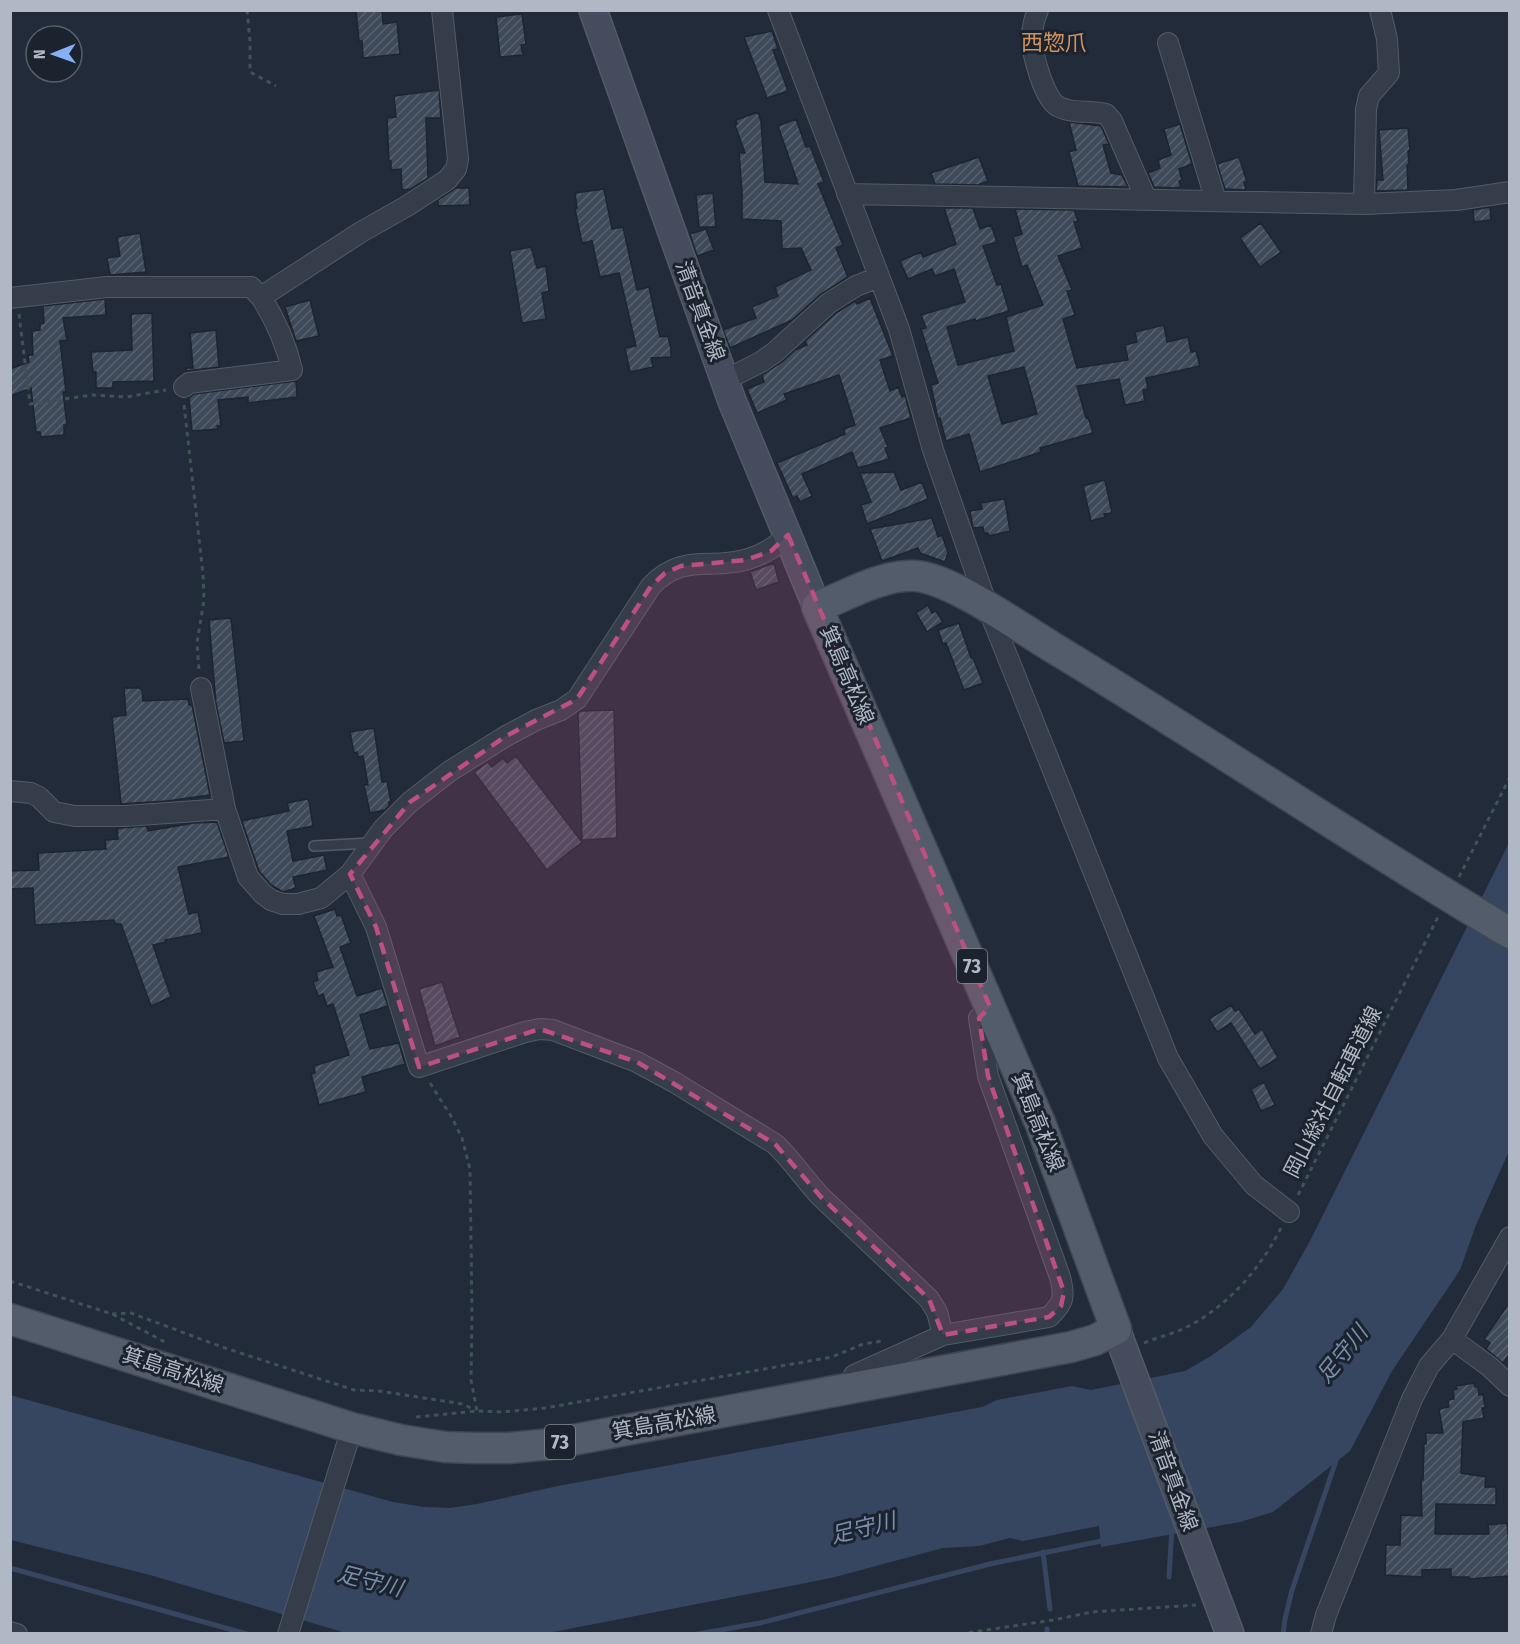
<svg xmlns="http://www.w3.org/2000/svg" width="1520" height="1644" font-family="'Fira Sans Condensed','Noto Sans JP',sans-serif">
<defs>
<pattern id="building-hatch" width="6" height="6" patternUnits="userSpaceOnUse" patternTransform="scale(1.5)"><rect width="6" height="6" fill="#3e4959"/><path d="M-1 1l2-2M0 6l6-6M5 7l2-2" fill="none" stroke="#57616f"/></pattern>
</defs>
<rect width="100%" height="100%" fill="#222b39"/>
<!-- water -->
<path fill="#364661" d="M1509 843V1151L1476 1225 1460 1270 1392 1371 1350 1451 1273 1512 1240 1522 1101 1547 1099 1526 1023 1541 1010 1538 979 1546 943 1548 831 1578 548 1633H346L150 1575 11 1540 10 1395 393 1502 424 1507 450 1508 477 1504 558 1486 982 1407 997 1400 1072 1386 1091 1390 1185 1371 1211 1356 1251 1327 1283 1289 1311 1239Z"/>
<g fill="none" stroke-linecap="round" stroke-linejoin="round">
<!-- stream -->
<path stroke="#364661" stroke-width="5" d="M1043 1552 1050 1609
M10 1568 247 1634
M1169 1577 1172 1527
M698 1634 760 1623 990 1564 1106 1540
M1047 1634V1629
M1283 1634 1285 1619 1292 1590 1337 1458"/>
</g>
<!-- building -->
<path fill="url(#building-hatch)" stroke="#1d2530" stroke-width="1.5" fill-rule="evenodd" d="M356 10H382L383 24 397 22 400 54 363 58 362 41H359Z
M522 14 526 44 521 45 523 55 500 57 496 17Z
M772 31 778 49 773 50 788 91 767 98 744 37Z
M439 90 441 118H426L428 178 411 189 402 190 401 169 391 170V161H389L387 118 396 117 394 96Z
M758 112 761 121 765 182 798 184 778 126 796 119 806 147 810 146 824 182 818 184 843 245 836 248 848 277 821 294 792 320 730 348 723 330 756 318 752 307 778 296 775 287 811 270 801 248 782 249 781 221 742 219V192L739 153H745L735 125 737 124 736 120Z
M1069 122 1101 126 1109 144 1103 145 1111 173 1122 175 1128 187 1078 186 1069 152 1076 150Z
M1180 124 1192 164 1179 169 1182 180 1179 181 1181 187 1176 188 1154 187 1148 173 1160 168 1158 160 1171 155 1164 129Z
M1408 128 1410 150 1408 151 1409 165H1407L1408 190 1376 191 1377 180H1383L1379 130Z
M979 157 988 181 978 185 935 184 931 173Z
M1239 157 1247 182H1244L1246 190 1225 189 1217 164Z
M456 188H469L470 205 438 206V200Z
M604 189 612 229 623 227 637 290 649 287 660 337 668 336 671 349V357L651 358 653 367 630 372 625 348 636 346 619 273 600 277 592 241 582 243 575 209 577 208 575 193Z
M713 193 716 227H699L696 195Z
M1490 207 1491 220 1474 222 1473 210Z
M944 208H973L980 229 991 225 997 242 983 246 997 285 1001 284 1009 311 976 321 975 319 947 327 958 365 1014 351 1006 317 1043 305 1027 265 1022 267 1013 237 1022 234 1015 209 1074 210 1078 221 1074 222 1082 248 1058 256 1072 290 1067 291 1075 315 1063 319 1077 368 1128 360 1125 345 1137 342 1135 332 1164 325 1167 342 1188 337 1191 352 1196 351 1200 366 1146 378 1148 389 1143 390 1145 401 1125 405 1119 379 1077 386 1086 418 1088 417 1093 433 1040 448 1041 452 980 472 969 434 946 441 940 418 938 419 931 385 938 383 921 329 926 328 921 315 965 302 954 269 935 276 932 269 908 279 900 261 921 252 923 257 956 244ZM1024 367 1037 414 1002 424 988 376Z
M1261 223 1281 252 1260 267 1240 238Z
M706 229 714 250 697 256 690 234Z
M140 233 146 272 110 275 107 258 120 256 117 237Z
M531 247 537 268 546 266 549 291 542 293 546 319 522 323 510 251Z
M870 298 893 356 880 360 890 391 898 387 902 397 905 395 911 418 880 428 888 447 885 448 889 459 858 468 852 452 802 474 812 496 800 502 797 496 793 498 777 463 845 434 844 429 855 425 839 375 784 394 787 400 757 413 747 389 764 382 762 375 782 362 795 350 807 345 805 341 836 313 855 301 857 304Z
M105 299 106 315 63 318 67 340 60 341 66 392H63L67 425H64V435L41 437 40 432H36L31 388 10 396V369L29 362 28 355H33L32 331 40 330V324L44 323 43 306Z
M310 300 319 336 296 341 285 307Z
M152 313 154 381 113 382V388H96V372H93L91 352 132 350 131 314Z
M216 330 219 367 187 371 186 368H193L190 333Z
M296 381 297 397 248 403V397L218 400 221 426H217L218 429 192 431 189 398 194 394Z
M894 472 901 490 922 482 928 499 867 524 861 505 871 502 860 473Z
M1105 480 1112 513 1104 514 1105 517 1091 521 1083 486Z
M1003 499 1005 500 1010 531 989 536 988 533H984L983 527 973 528 970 511 982 509 981 503Z
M932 518 938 537 942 535 948 553 945 562 920 553 918 548 882 561 870 529Z
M774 563 779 582 756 590 750 572Z
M928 605 932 613 936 611 943 622 927 632 916 613Z
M231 618 244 741 224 743 216 704 209 620Z
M959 623 971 658H973L983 683 964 690 946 643 943 644 938 630Z
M124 688H139L142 690 143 701 188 699 189 705H192L210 795 167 801 121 804 112 717 126 715Z
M614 710 617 838 582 840 578 713 581 711Z
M374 728 382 782 387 781 391 802H389V806L385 810 370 813 364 785H368L363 756 358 757 357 752 354 753 350 732Z
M516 756 582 842 547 870 474 772 488 762 492 767 503 758 507 763Z
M307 799 309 801 313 826 287 831 293 861 324 855 327 870 293 877 296 888 283 892 271 885 259 871 241 819 242 821 289 811 287 803Z
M217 822 229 857 178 867 189 914 198 912 202 933 165 940 166 942 153 945 171 997 151 1006 121 924H115L114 920 35 925 33 888 10 889V871L39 870 38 853 106 849 105 840 118 839 117 829 119 828 147 826 148 831 194 823Z
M335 909 337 916 341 915 351 943 340 947 357 996 382 988 388 1006 360 1015 370 1049 399 1043 405 1064 362 1077 366 1092 319 1105 311 1074 315 1073 314 1066 349 1055 333 1004 327 1006 323 994 318 996 313 982 318 980 316 972 333 967 314 916Z
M442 982 460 1037 435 1046 419 989Z
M1231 1005 1235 1011 1239 1009 1255 1034 1262 1029 1278 1058 1260 1069 1231 1023 1217 1032 1209 1019Z
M1264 1082 1275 1105 1261 1111 1251 1089Z
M1509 1303V1355L1503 1363 1486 1349 1490 1343 1484 1339Z
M1474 1383 1475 1387H1478L1479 1395 1483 1394 1485 1408H1482L1484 1418 1463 1422 1461 1473 1486 1477 1485 1487H1496V1505L1436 1504 1435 1534H1489L1488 1525 1507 1523 1509 1543V1576L1469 1579V1577H1451V1569L1422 1570V1577L1385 1575 1386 1545H1400L1401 1515 1422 1516 1421 1480H1423L1424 1444H1426V1433H1443L1439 1409 1449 1407 1448 1400 1454 1399 1453 1390 1457 1389 1456 1386Z"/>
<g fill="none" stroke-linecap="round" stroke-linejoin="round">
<defs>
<path id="service" d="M314 846 371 843"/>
<path id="minor" d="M778 10 899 329 933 450 988 608 1168 1058 1213 1136 1254 1185 1289 1212
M1038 10C1034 19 1032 28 1032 38 1032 54 1044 100 1059 107 1073 114 1092 110 1106 114L1112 121 1146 199
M1168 43 1216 201
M847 194 1364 204 1456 200 1510 192
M1364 204 1366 109 1369 96 1389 73 1387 39 1380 10
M10 298 107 287H251L261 297 361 232 407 206 447 180 456 169 458 159 442 10
M725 380 761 362 775 352 829 303 856 286 879 277
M184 387 189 383 292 370C286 343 276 321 261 297
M201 688 225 809 248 877 263 894 271 900 283 904H298L321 898 350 874 383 829 410 802 450 771 506 736 536 720 561 710 577 699 651 586C683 552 711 571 748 559 765 554 776 546 788 535
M10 791 31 793 39 797 54 812 75 816H125L225 809
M350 874 376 927 419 1067 525 1032 540 1029 553 1030 637 1062 674 1082 775 1144C792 1160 805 1180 821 1197L929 1299 937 1312 943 1335
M1452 1339 1490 1367 1510 1386
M857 1388 854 1375 943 1335 1049 1317C1064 1303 1065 1297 1060 1277L988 1076 979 1018 990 1007
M10 1632 17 1634
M288 1634 352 1428
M1321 1634 1326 1615 1412 1399 1429 1366 1452 1339 1510 1237"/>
<path id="secondary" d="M593 10 732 401 817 607
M1116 1329 1230 1634"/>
<path id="primary" d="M10 1319 352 1428 401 1440 445 1447 474 1448H509L551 1444 1071 1347 1095 1340 1116 1329 1041 1125 817 607C848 595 883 574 916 576 952 579 1019 627 1052 647 1206 740 1355 841 1510 933"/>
</defs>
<!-- service casing -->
<use href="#service" stroke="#535b67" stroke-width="12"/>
<!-- minor casing -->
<use href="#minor" stroke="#535b67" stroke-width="22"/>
<!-- secondary casing -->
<use href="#secondary" stroke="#535b67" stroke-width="30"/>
<!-- primary casing -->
<use href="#primary" stroke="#3f4653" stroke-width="33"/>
<!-- path -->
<path stroke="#3e5355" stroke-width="3" stroke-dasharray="4.5 4.5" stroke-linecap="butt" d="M247 10 250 41V72L276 86
M19 314 30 404 92 395 126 397 166 390
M184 405 203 574 204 600 197 643 199 670
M1459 877 1510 777
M430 1083 451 1116 462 1138 470 1169 472 1315 471 1380 477 1411
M1298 1195 1438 917
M10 1281 112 1314 165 1342
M112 1314 131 1313 222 1347 354 1390 379 1391 463 1404 475 1410
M1144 1343C1158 1337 1173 1334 1187 1327 1229 1305 1260 1269 1281 1228
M416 1417 477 1411 502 1412 545 1408 832 1357 863 1344 882 1341
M960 1634 1053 1620 1092 1612 1196 1605"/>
<!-- service -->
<use href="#service" stroke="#353d4a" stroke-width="9"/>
<!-- minor -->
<use href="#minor" stroke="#353d4a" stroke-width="20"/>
<!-- secondary -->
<use href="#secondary" stroke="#444c5d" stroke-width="27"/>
<!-- primary -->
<use href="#primary" stroke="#535c6a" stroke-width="30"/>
</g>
<!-- marked area -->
<path fill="#bc5080" fill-opacity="0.2" stroke="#bc5080" stroke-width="4.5" stroke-dasharray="12 8" stroke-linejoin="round" d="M788 535 990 1007 979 1018 988 1076 1064 1292 1061 1306 1049 1317 943 1335 929 1299 821 1197 775 1144 637 1062 540 1029 419 1067 376 927 350 874 410 802 506 736 577 699 651 586 665 573 681 566 746 560 771 551Z"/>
<g text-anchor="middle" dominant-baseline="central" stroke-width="6" stroke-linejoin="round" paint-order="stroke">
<!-- shield labels -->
<g fill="#1b232e" stroke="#838b98" stroke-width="1.5">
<rect x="957" y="949" width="30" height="34" rx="4.5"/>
<rect x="545" y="1425" width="30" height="34" rx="4.5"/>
</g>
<g font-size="20" font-weight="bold" fill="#b0b8c6">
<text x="972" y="966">73</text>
<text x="560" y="1442">73</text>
</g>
<!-- street labels -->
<g font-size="21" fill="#b0b8c6" stroke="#1b232e">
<text transform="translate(700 311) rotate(70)">清音真金線</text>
<text transform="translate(847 675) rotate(67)">箕島高松線</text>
<text transform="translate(1333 1092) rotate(-63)">岡山総社自転車道線</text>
<text transform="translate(1038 1122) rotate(68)">箕島高松線</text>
<text transform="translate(173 1370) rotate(18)">箕島高松線</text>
<text transform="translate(664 1423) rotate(-10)">箕島高松線</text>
<text transform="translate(1173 1481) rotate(70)">清音真金線</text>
</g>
<!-- neighbourhood labels -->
<g font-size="22" fill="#d2935f" stroke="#1b232e">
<text x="1054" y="42">西惣爪</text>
</g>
<!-- water labels -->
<g font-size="22" font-style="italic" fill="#798eae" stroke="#1b232e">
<text transform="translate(1342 1354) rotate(-51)">足守川</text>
<text transform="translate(863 1528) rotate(-14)">足守川</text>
<text transform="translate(370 1581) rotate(14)">足守川</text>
</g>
</g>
<!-- border -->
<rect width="1520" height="1644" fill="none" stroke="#b0b8c6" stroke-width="24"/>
<!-- north arrow -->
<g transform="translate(54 54) rotate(269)"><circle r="28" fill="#1b232e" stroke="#575f6b" stroke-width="1.5"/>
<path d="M0-4.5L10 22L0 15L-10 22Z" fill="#85aff6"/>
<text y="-9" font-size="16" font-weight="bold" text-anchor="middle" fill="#b0b8c6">N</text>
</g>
</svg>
